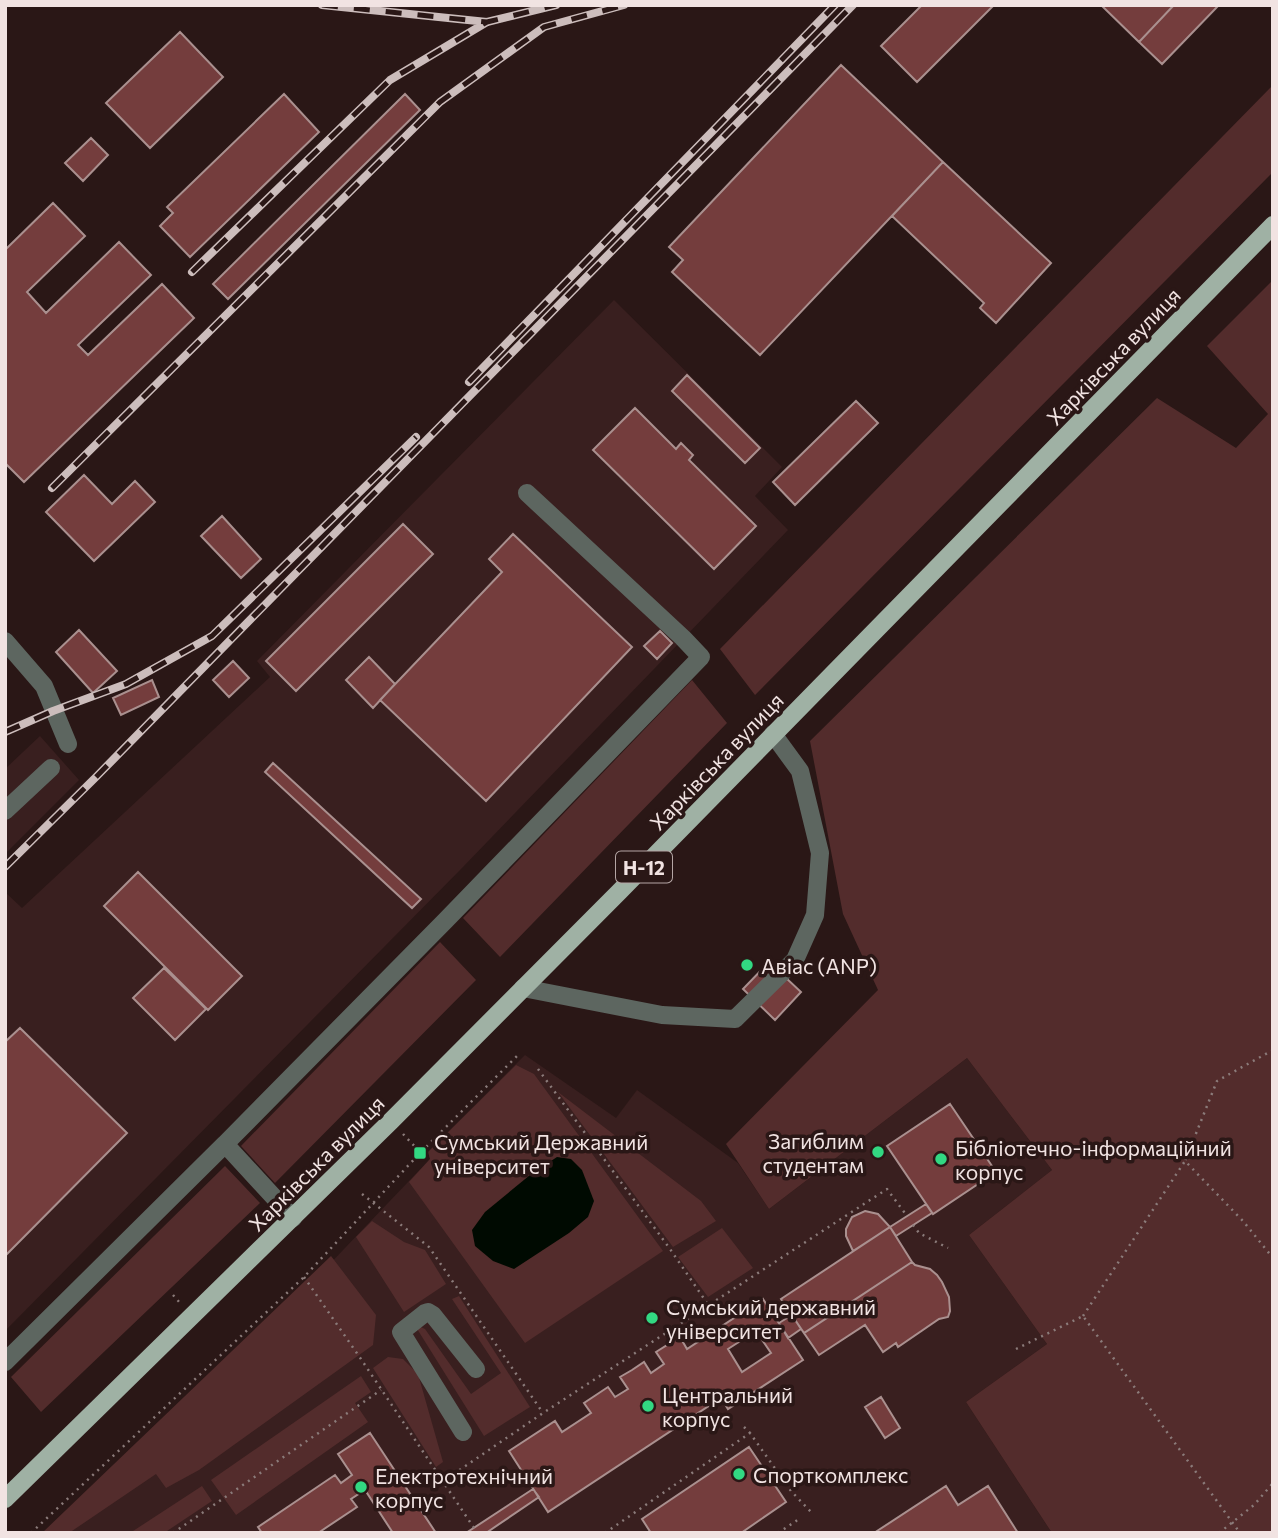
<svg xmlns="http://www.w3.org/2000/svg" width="1278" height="1538" font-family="Commissioner,sans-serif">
<rect width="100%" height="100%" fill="#2a1716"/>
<!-- built -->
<path fill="#391f1f" d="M614 300 782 467 755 496 788 530 462 868 5 1331V892L22 908 270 677 257 661Z
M40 736 79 780 5 854V769Z
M525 1055 616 1118 637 1090 738 1163 769 1209 967 1058 1052 1170 969 1235 1047 1344 966 1402 1052 1533H44L302 1293 430 1159 428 1152Z"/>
<!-- green -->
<path fill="#532c2c" d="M1273 85V172L755 695 720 649Z
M1273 280V1533H1052L966 1402 1047 1344 969 1235 1052 1170 967 1058 769 1209 726 1144 878 990 843 914 810 741 1157 398 1236 448 1268 414 1207 346Z
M692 680 727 723 500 957 463 918Z
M440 942 476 980 275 1183 241 1146Z
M516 1065 534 1074 663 1251 525 1343 409 1182 430 1159 428 1152Z
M558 1092 701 1201 716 1221 673 1247Z
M225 1166 260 1203 41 1412 11 1377Z
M372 1221 404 1242 425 1250 446 1284 404 1312 356 1237Z
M722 1228 753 1268 708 1297 678 1257Z
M331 1256 376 1315 373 1345 199 1470 166 1488 156 1474 69 1533H42Z
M459 1296 530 1407 484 1436 414 1324 425 1329 471 1394 501 1373 452 1299Z
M388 1357 403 1359 418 1374 443 1462 436 1467 373 1368Z
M361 1376 371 1392 355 1403 368 1422 236 1515 211 1480Z
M202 1486 212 1501 164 1533H130Z"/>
<!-- water -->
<path fill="#000a01" d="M557 1157 571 1159 582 1170 594 1201 588 1217 569 1233 514 1269 493 1261 475 1246 472 1230 485 1212 530 1175Z"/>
<!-- building -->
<path fill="#743d3d" stroke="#aa908f" stroke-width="2" fill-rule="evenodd" d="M922 5H994L917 82 881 46Z
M1101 5H1174L1139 42Z
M1174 5H1219L1162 64 1139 42Z
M180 32 223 77 150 148 106 103Z
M841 65 943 162 760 355 672 272 683 260 669 247Z
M284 94 319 132 190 257 160 226 173 213 167 207Z
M405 94 420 110 228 299 213 284Z
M91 138 108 155 83 181 65 163Z
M943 162 1051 263 996 323 980 308 984 303 892 216Z
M53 203 85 236 27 292 46 313 119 242 151 275 78 345 88 355 162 284 194 318 24 482 5 463V250Z
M687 375 760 448 745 463 672 391Z
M856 401 878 423 795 505 773 482Z
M635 408 676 449 681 443 693 455 689 460 756 526 714 569 593 450Z
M84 475 112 504 135 481 155 502 94 561 46 512Z
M222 516 261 559 241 578 201 536Z
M403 524 433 554 296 691 266 661Z
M513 534 632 647 486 801 380 700 502 572 489 559Z
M79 630 117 671 93 693 56 652Z
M660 631 672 643 657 659 644 646Z
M369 657 395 684 373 708 346 680Z
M233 661 249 678 229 697 213 680Z
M152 680 159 697 121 715 113 698Z
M273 763 421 899 412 908 265 772Z
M138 872 242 976 208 1010 104 906Z
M769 962 801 992 775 1020 743 989Z
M164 968 206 1009 175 1040 133 998Z
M20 1028 127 1133 5 1256V1042Z
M950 1104 996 1172 933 1214 887 1146Z
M926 1204 932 1213 896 1236 890 1227Z
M865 1211 878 1214 890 1227 853 1251 846 1236V1229L852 1217Z
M890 1227 912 1262 804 1333 781 1299Z
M912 1262 915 1265 930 1269 937 1275 942 1282 949 1297 950 1311 948 1317 939 1319 898 1347 896 1343 883 1352 865 1325 819 1355 804 1333Z
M763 1299 803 1360 728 1409 721 1398 548 1512 509 1451 555 1421 562 1432 591 1413 584 1403 608 1387 615 1397 628 1389 620 1377 632 1370 644 1362 651 1373 664 1364 656 1352 680 1337 687 1349ZM756 1331 771 1353 742 1372 728 1349Z
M792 1315 801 1329 788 1338 779 1323Z
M881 1397 900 1428 885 1438 865 1407Z
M370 1433 436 1533H393L365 1490 351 1499 357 1507 318 1533H262L258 1527 335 1475 341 1483 352 1475 338 1454Z
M749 1447 786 1502 741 1533H651L642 1519Z
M946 1486 958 1505 988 1486 1018 1533H874Z
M533 1489 539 1497 486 1533H466Z"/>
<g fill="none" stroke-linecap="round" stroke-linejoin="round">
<!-- path -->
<path stroke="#8b7b7a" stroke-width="2.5" stroke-dasharray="2 5" stroke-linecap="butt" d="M1273 1050 1217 1081 1185 1161 1243 1221 1273 1258
M538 1069 670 1249 709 1306
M403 1134 420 1152
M362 1194 429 1247 543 1413
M913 1225 919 1233 948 1248
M304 1277 363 1362 474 1528
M173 1295 180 1303
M1083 1316 1185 1161
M1016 1349 1083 1316 1240 1533
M744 1427 750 1433
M442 1482 543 1413 887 1189 907 1216
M31 1533 304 1277 420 1153 518 1055
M173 1533 381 1390
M605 1533 750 1433 791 1491 811 1512
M778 1533 799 1519
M1219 1533 1254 1505 1273 1483"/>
<!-- minor -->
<path stroke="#5d6660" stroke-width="18" d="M5 641 44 686 68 744
M5 811 51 768
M523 988 662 1015 735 1019 795 960 815 915 820 853 800 771 773 734
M225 1144 446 920 701 657 683 638 527 493
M5 1362 225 1144 293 1218
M463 1432 401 1332 425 1313 428 1312 433 1315 476 1369"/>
<!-- major -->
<path stroke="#9fb1a4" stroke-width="18" d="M5 1499 391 1121 620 891 1273 225"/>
<defs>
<path id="rail" d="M322 5 487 22
M192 272 390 80 487 22 556 5
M469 382 835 5
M52 488 440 102 544 27 624 5
M5 732 53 711 126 684 212 636 416 437
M5 867 96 777 853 5"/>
</defs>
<!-- rail casing -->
<use href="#rail" stroke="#ccbdbc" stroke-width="8"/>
<!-- rail -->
<use href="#rail" stroke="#2a1716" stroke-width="5" stroke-dasharray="16" stroke-linecap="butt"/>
</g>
<!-- markers -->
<g fill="#32d882" stroke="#2a1716" stroke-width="2.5">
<circle cx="747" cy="965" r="7"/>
<circle cx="878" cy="1152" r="7"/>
<rect x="413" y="1146" width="14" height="14" rx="3.5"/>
<circle cx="941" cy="1159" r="7"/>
<circle cx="652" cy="1318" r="7"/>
<circle cx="648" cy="1406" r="7"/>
<circle cx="739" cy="1474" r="7"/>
<circle cx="361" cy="1487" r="7"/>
</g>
<g text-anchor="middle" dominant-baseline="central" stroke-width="7" stroke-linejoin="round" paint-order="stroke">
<!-- shield labels -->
<rect fill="#2a1716" stroke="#b5a6a5" stroke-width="2" x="616" y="851.5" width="56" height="31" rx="5"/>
<g font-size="19" font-weight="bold" fill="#f1e3e2">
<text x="644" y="867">Н-12</text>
</g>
<!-- street labels -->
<g font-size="21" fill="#f1e3e2" stroke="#2a1716">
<text transform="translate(1113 356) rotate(-46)">Харківська вулиця</text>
<text transform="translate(716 761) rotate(-46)">Харківська вулиця</text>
<text transform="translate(316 1163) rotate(-45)">Харківська вулиця</text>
</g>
<!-- poi labels -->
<g font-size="21" fill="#f1e3e2" stroke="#2a1716" text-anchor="start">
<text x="761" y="965">Авіас (ANP)</text>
<text x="864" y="1140" text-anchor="end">Загиблим<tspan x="864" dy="24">студентам</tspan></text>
<text x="434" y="1141">Сумський Державний<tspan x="434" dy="24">університет</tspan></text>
<text x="955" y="1147">Бібліотечно-інформаційний<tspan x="955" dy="24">корпус</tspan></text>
<text x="666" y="1306">Сумський державний<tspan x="666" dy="24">університет</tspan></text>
<text x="662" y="1394">Центральний<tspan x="662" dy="24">корпус</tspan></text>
<text x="753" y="1474">Спорткомплекс</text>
<text x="375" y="1475">Електротехнічний<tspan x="375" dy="24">корпус</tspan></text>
</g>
</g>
<!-- border -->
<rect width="1278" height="1538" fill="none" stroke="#f1e3e2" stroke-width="14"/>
</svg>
